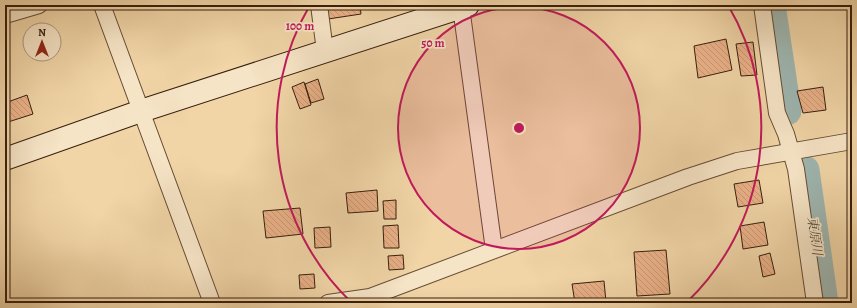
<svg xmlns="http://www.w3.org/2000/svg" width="857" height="308" font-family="Alegreya,'Noto Serif JP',serif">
<defs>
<pattern id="building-back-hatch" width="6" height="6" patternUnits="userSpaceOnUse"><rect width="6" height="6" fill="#e9b087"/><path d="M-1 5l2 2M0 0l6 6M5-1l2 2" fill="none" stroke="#c89773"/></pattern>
</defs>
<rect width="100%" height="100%" fill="#f1d5a7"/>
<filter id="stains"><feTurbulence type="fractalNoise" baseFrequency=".005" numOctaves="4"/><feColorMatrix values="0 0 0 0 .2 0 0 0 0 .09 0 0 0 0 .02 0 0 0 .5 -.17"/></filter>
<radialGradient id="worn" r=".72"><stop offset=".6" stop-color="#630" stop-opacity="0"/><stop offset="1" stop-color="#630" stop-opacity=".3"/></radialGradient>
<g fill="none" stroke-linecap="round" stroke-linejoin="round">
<!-- river -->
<path stroke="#9eb6b1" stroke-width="29" d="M771 5 787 111
M805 170 824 303"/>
</g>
<!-- building -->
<path fill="url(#building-back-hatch)" stroke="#371f0e" d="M325 5H360L361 14 328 19Z
M726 39 732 70 698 78 694 46Z
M753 42 757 75 741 76 736 44Z
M318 79 324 99 311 103 305 84Z
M304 82 311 105 300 109 292 87Z
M823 87 826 110 803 113 797 91Z
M27 95 33 114 5 123V103Z
M759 180 763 203 738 207 734 184Z
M377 190 378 211 348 213 346 193Z
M396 200V219H384L383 201Z
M300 208 303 234 266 238 263 211Z
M764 222 768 245 743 249 740 226Z
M398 225 399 248H384L383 226Z
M330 227 331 247 315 248 314 228Z
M666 250 670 294 637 296 634 252Z
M770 253 775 274 763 277 759 256Z
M403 255 404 269 389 270 388 256Z
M314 274 315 288 300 289 299 275Z
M604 281 606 302 575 303 572 284Z"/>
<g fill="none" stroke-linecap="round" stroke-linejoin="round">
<defs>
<path id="street" d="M102 5 212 303
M319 5 325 51
M762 5 777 113 786 134 796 169 815 303
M461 7 494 250
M5 15 39 5
M328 303 370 297 688 177 737 161 852 141"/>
<path id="secondary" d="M5 159 141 111 468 5"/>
</defs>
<!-- street casing -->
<use href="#street" stroke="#664c34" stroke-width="18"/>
<!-- secondary casing -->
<use href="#secondary" stroke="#371f0e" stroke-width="24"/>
<!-- street -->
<use href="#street" stroke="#f6e4c6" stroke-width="16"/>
<!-- secondary -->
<use href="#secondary" stroke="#f6e4c6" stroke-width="22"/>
</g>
<!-- distance rings -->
<circle cx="519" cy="128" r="121" fill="#c2185b" fill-opacity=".12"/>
<g fill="none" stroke="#c2185b" stroke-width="2">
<circle cx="519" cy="128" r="121"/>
<path d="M351 302A242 242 0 0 1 310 5M728 5A242 242 0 0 1 687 302"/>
</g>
<g text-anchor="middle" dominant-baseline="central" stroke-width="3.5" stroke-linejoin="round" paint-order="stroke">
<!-- water labels -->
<g font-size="13" font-style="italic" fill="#564c3f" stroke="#f6e4c6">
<text transform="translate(815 236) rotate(82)">東原川</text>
</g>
</g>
<circle cx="519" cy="128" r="6" fill="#c2185b" stroke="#f6e4c6" stroke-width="2"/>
<g font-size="12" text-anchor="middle" font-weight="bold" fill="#c2185b" stroke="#f6e4c6" stroke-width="3.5" stroke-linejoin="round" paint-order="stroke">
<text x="300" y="30">100 m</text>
<text x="433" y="47">50 m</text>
</g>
<!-- margin -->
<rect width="857" height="308" fill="none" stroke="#f1d5a7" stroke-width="20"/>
<rect x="6" y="6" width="845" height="296" fill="none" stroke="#371f0e" stroke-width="2"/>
<rect x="10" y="10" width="837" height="288" fill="none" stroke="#371f0e"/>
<!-- north arrow -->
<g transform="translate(42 42)"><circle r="19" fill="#f6e4c6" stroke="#aa957c"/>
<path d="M0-3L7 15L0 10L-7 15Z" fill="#8f2418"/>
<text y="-6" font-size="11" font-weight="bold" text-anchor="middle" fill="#371f0e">N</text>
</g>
<rect width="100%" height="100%" filter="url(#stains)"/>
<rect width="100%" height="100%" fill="url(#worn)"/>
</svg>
